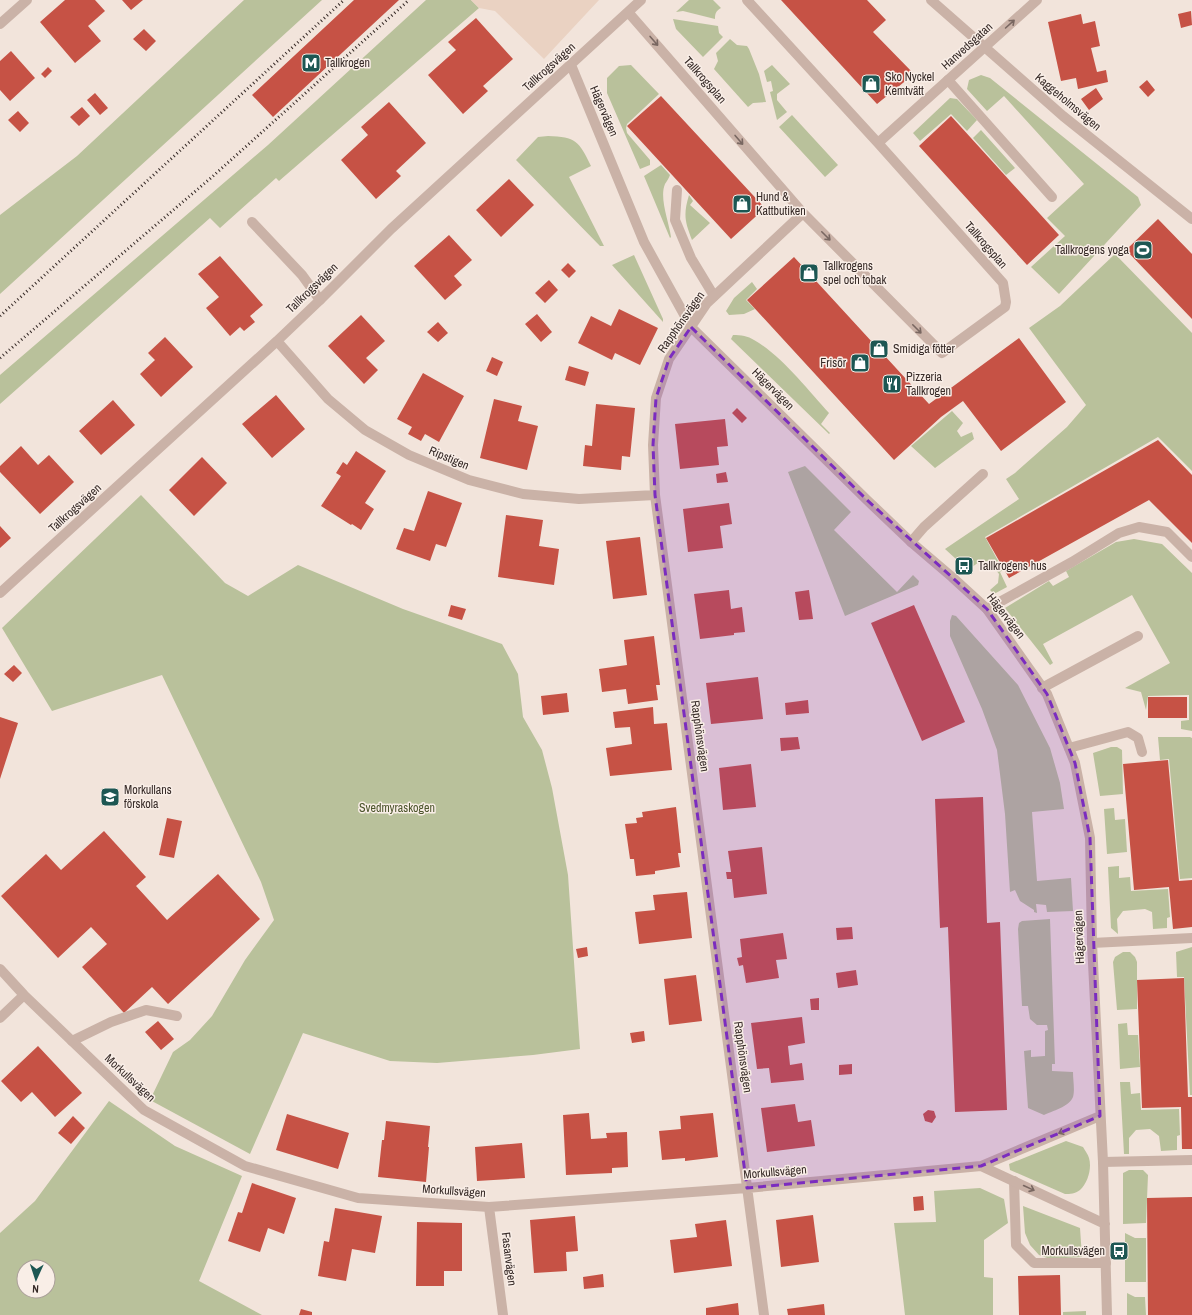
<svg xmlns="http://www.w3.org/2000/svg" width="1192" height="1315" font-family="'Archivo Narrow',sans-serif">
<rect width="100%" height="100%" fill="#f2e4db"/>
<!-- green -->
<path fill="#b9c19b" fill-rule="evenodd" d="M244 0H322L0 294V215L77 156Z
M426 0H471L479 8 279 181 276 178 220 228 210 218 0 404V375L268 145Z
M689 0H713L721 8C716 11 715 13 715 19L683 11 676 12Z
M673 19 718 26 719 33 723 37 703 57 676 29Z
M730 39 737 45 747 46 749 49 759 74 766 102 753 103 748 107 714 69 718 61 716 53Z
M631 65 659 94 627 124 626 128 627 133 650 160V165L640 169 607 93V78L619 66Z
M772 65 790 84 777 94V100L787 112 777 120 770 92 773 91 771 81 767 82 764 71Z
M981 75 990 78 1138 197 1141 205 1059 294 1031 267 1065 236 1047 218 1084 184 1004 96 987 111 967 89 969 80Z
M950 98 957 99 977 120 967 131 951 114 920 141 913 133Z
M792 115 838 165 825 177 779 127Z
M981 130 1015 168 1006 175 973 138Z
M548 136C576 137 579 141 591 166L569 177 604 246H600L516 160 538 137Z
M661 165 670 175C669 178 667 181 665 184 659 198 669 222 671 237L670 238 644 176Z
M689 195 693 201 690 205 710 223 692 240C685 222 683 215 689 195Z
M1115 254 1192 333V471L1158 437 985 537 1003 570 1000 572 1007 587 994 594 990 590 998 583 999 574 989 561 979 562 968 570 945 549 1019 499 1006 479 1015 473 1067 427 1086 405 1029 328 1060 306Z
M634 255 663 319V322L612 265Z
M752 282 757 289 746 300 755 309 744 314 729 315 726 311 734 298Z
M733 335C741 335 748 336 754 340 781 355 808 390 829 413L821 424 830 433 829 434 731 339Z
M952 411 963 423 957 431 961 437 972 432 974 439 935 468 911 446Z
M805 466 851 512 834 530 897 592 913 575 919 581 918 585 845 616 788 472Z
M141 495 225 583 248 596 298 565 403 609 502 644 518 674 523 717 542 750 552 788 568 875 580 1049 533 1055 437 1063 390 1061 303 1033 250 1154 150 1100 173 1052 190 1040 212 1016 245 960 274 920 261 882 162 675 52 711 2 628Z
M1134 539 1162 544 1192 573V731L1181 729V721L1189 720V695L1148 696 1146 710 1141 692 1125 688 1170 663 1132 595 1043 644 1053 663 1050 665 1005 608 1049 581 1053 586 1069 577 1066 571 1116 542Z
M952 615 956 616 1018 685 1050 748 1060 783 1064 809 1032 812 1037 881 1071 878 1073 911 1047 912 1046 905 1036 904 1037 913 1034 912V910L1020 901 1015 890 1010 892 1005 814 997 750 982 709 950 636V621Z
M1158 737H1190L1192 738V878L1180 879 1169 759 1160 760Z
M1111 747H1117L1122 750 1123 794 1100 796 1093 753Z
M1114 808 1115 820 1125 819 1127 852 1107 854 1104 809Z
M1119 866V878L1130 877 1131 891 1168 889 1170 917 1167 918V928L1153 929 1152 912 1145 909 1123 911 1117 919 1118 934 1111 928 1108 867Z
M1050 919 1055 1064H1052V1071L1073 1072C1073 1080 1075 1090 1073 1097 1069 1107 1052 1111 1044 1115L1028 1108 1024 1051 1031 1050V1057L1045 1056V1031L1048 1030 1047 1025H1037L1030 1019 1028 1006H1022L1018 929 1019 923 1022 921Z
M1192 947V1095H1190L1184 977H1177L1176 952Z
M1123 952H1130L1135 957 1137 962V1009L1117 1010 1113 962 1115 957Z
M1127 1023 1128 1035H1138L1140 1067 1120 1069 1118 1024Z
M1120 1082H1130L1131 1094 1140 1093 1141 1110 1179 1109 1180 1135 1177 1136V1150L1161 1151 1159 1136 1150 1129 1136 1130 1129 1138V1154H1124Z
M109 1101 175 1146 242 1176 199 1281 262 1315H0V1233L35 1201ZM24 1267H48V1291H24Z
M1066 1141 1083 1147C1085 1151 1088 1154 1089 1158 1092 1168 1088 1183 1080 1190 1075 1194 1070 1194 1065 1194L1010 1170 1009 1164Z
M1129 1170H1143L1148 1175 1146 1223 1123 1224V1173Z
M980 1188 1004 1199 1008 1223 984 1240V1277L993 1278V1315H905L894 1223 936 1222 934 1191Z
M1023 1206 1080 1228 1082 1257 1050 1259 1039 1255 1030 1245 1025 1233Z
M1125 1233 1135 1238H1146V1282H1125Z
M1127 1293 1135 1297H1145L1146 1315H1127Z
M1086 1311V1315H1063V1312Z"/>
<!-- plaza -->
<path fill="#ead2c2" d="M471 0H599L544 59 495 11 479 8Z"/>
<!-- building -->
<path fill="#c65245" d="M65 0H95L105 11 88 26 101 41 75 63 40 22Z
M122 0H143L131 10Z
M354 0H399L273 117 252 95Z
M781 0H867L886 20 873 32 914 74 877 104Z
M1191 11 1192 25 1181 28 1178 14Z
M1081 14 1083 24 1095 21 1100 46 1091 48 1097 72 1106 70 1108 82 1078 89 1076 78 1061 81 1048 22Z
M476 18 513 59 483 86 488 91 463 114 428 75 456 50 448 42Z
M144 29 156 41 146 51 133 39Z
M11 51 35 78 10 101 0 90V61Z
M48 67 52 71 45 78 41 74Z
M1147 80 1155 90 1148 97 1139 87Z
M1096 88 1103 99 1089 110 1081 99Z
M95 93 108 108 100 115 87 100Z
M661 96 765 208 731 239 627 126Z
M389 102 426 143 396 171 401 176 376 199 341 160 368 135 361 127Z
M82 107 90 116 79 126 70 117Z
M18 111 29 123 20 132 8 120Z
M951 116 1059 235 1027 265 919 146Z
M509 179 534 205 501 237 476 210Z
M1158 219 1192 254V319L1126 250Z
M449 235 472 260 454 276 462 285 445 300 414 266Z
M220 256 263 305 250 316 255 322 244 331 240 327 230 336 206 308 219 297 198 274Z
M794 257 929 404 1019 338 1066 402 1001 451 963 401 941 417 894 460 747 300Z
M568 263 576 271 569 278 561 270Z
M549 280 558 290 545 303 535 293Z
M619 309 658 328 640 365 615 353 612 360 578 343 591 316 611 326Z
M537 314 552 332 541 342 525 324Z
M361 315 385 341 366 358 378 370 364 384 328 346Z
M438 322 448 333 438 342 427 332Z
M165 337 193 367 161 397 140 374 155 360 148 353Z
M492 357 503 362 497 376 486 371Z
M569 366 589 372 585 386 565 380Z
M423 373 464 396 439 442 425 434 421 441 408 434 412 427 397 419Z
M276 395 305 429 272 458 242 424Z
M494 399 522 406 518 421 538 426 527 470 480 458Z
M113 400 135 425 101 455 79 431Z
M596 404 635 408 630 457 622 456 621 470 583 466 585 445 592 446Z
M737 408 747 418 742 423 732 413Z
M725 419 728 446 717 447 719 465 680 469 675 424Z
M1158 440 1192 475V543L1149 500 1009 578 986 538Z
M21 446 38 465 49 455 74 482 40 514 0 472V466Z
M356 451 386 471 365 503 374 509 361 530 352 524 351 525 321 506 341 476 336 473 343 462 347 465Z
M202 457 227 483 194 516 169 490Z
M726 472 728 482 717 483 716 474Z
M428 491 462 503 446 547 436 544 430 561 396 549 404 528 414 531Z
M729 503 732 524 720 526 723 548 688 552 683 509Z
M506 515 543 520 539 546 559 549 554 585 498 577Z
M0 526 11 538 0 548Z
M640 537 647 595 613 599 606 541Z
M729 590 731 609 742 607 745 632 734 633V635L700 639 694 594Z
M809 590 813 619 799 620 795 592Z
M451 605 466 609 462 620 448 616Z
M914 605 965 722 922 741 871 623Z
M654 636 660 685H656L658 700 628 704 626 689 602 692 599 669 627 665 624 640Z
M14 665 22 673 13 682 4 674Z
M758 677 763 719 711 724 706 683Z
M567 693 569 712 543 715 541 696Z
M1148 697H1187V718H1148Z
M808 700 809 713 786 715 785 703Z
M653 707 654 724 667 723 672 770 610 776 606 748 632 744 630 727 615 728 613 712Z
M0 717 18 723 0 779Z
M798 737 800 749 781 751 780 738Z
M1168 760 1179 881 1192 880V927L1173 929 1169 887 1134 890 1123 764Z
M751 764 756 807 723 810 719 768Z
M983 797 987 923 1000 922 1007 1110 955 1112 948 927 940 928 935 799Z
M676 807 681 853H678L680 867 655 871V874L636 876 634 859H630L625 824 637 823 636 818 643 817 642 812Z
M167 818 182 821 174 858 159 855Z
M104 831 146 877 136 886 167 920 218 874 260 919 168 1004 152 987 124 1013 82 967 107 944 91 927 58 958 1 896 46 854 61 870Z
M762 847 767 894 734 898 732 879H727L726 872H731L728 851Z
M687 892 692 938 639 944 635 912 655 910 653 895Z
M852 927 853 939 837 940 836 928Z
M783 933 787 959 776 960 779 978 746 983 743 965 739 966 737 958 742 957 740 939Z
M587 947 588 956 578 958 576 949Z
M856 970 858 985 838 988 836 973Z
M696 975 702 1021 669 1025 664 979Z
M1184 978 1188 1097H1192V1149H1182L1181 1107 1142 1108 1137 980Z
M819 998V1010H811L810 999Z
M802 1017 805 1043 788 1046 790 1065 802 1063 804 1080 771 1083 769 1068 757 1069 751 1023Z
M158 1021 174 1039 161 1050 145 1032Z
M644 1031 645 1041 632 1043 630 1033Z
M38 1046 82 1093 55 1117 32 1092 21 1102 1 1081Z
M852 1064V1074L839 1075V1065Z
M795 1104 798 1122 811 1120 815 1146 767 1152 761 1108Z
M928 1110 934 1111 936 1117 932 1123 925 1121 923 1114Z
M589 1113 591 1139 607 1138 606 1133 627 1132 628 1167 612 1168V1173L566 1175 563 1115Z
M713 1113 718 1157 685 1161V1158L662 1160 659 1131 681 1129 680 1116Z
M287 1114 349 1133 338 1169 276 1150Z
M73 1116 85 1128 71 1144 58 1133Z
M386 1121 430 1126 428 1147H429L426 1182 378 1177 382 1140H384Z
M522 1143 525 1178 477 1181 475 1147Z
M252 1183 296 1198 284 1234 268 1228 260 1252 228 1241 238 1212 242 1213Z
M923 1196 924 1210 914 1211 913 1197Z
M1192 1197V1315H1148L1147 1198Z
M335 1208 382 1216 375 1253 352 1249 346 1281 318 1276 324 1241 329 1242Z
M813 1215 819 1262 781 1267 776 1220Z
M575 1216 578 1251 566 1252 567 1271 534 1273 530 1220Z
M726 1220 732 1266 674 1273 670 1240 697 1237 695 1224Z
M417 1222 462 1223V1271H444V1286H416Z
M603 1274 604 1287 584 1289 583 1277Z
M1060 1275 1061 1315H1019L1018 1276Z
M738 1303 739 1315H706V1308Z
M824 1304 825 1315H788L787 1309Z
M301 1309 312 1312V1315H299Z"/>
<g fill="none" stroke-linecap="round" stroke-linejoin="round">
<!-- lane -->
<path stroke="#cab2a7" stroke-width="10" d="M948 80 1052 197
M677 190 675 220 691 258 714 296
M252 222 302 275 320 300
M911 542 924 527 983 474
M987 609 1072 562 1119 533 1139 527 1167 532 1192 557
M1042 688 1138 636
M1069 748 1128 732 1138 738 1142 752
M1092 943 1192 938
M72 1041 111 1022 146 1010 177 1016
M1103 1162 1192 1160
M1014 1181 1016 1245 1034 1263H1106"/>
<!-- street -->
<path stroke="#cab2a7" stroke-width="10" d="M931 0 1063 116 1192 219
M628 12 803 213 942 353 1005 307 1006 302 1003 283 878 143 747 0
M0 24 27 0
M571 65 644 242 691 327 867 500 911 542 952 577 987 609 1047 694 1075 763 1090 838 1092 943 1103 1162 1107 1315
M878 143 1037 0
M277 341 328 399 365 430 409 455 469 480 523 494 579 499 655 495
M0 593 277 341 320 300 391 229 641 0
M0 969 24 995 144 1110 245 1166 358 1198 489 1207 747 1188 981 1166 1100 1116
M0 1018 24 995
M981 1166 1105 1224
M489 1207 503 1315
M764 1315 655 495 653 445 656 398 669 359 707 303 803 213"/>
<!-- rail -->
<path stroke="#362a27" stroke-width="3" stroke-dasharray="1 3" stroke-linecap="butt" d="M0 316 344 0
M0 358 212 177 409 0"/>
</g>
<!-- one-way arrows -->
<defs><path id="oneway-shaft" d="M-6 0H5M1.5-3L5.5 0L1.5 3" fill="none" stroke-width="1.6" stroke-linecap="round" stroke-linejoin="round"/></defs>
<g stroke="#796761">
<use href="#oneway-shaft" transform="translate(1010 24) rotate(-42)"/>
<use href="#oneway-shaft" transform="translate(654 41) rotate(49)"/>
<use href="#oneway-shaft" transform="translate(739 140) rotate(49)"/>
<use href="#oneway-shaft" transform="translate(826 236) rotate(45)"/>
<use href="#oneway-shaft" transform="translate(917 329) rotate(45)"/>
<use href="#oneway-shaft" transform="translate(1064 1131) rotate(157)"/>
<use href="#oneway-shaft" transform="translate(1029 1188) rotate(25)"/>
</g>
<!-- marked area -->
<path fill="#7b2cbf" fill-opacity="0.2" stroke="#7b2cbf" stroke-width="3" stroke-dasharray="8 5" stroke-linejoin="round" d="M691 327 867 500 987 609 1047 694 1075 763 1090 838 1100 1116 981 1166 747 1188 655 495 653 445 656 398 669 359Z"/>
<!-- icons -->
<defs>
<symbol id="metro-square" viewBox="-11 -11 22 22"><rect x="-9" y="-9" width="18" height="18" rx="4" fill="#1d5753" stroke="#f9eee7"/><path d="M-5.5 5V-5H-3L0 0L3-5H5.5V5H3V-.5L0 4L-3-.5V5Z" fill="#fff"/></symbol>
<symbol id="shop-square" viewBox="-11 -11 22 22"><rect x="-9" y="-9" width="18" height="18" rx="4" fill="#1d5753" stroke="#f9eee7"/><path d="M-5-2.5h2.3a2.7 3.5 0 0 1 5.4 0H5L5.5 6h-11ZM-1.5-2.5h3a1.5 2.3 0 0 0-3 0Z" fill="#fff"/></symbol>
<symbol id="stadium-square" viewBox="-11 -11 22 22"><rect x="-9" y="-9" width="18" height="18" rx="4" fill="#1d5753" stroke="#f9eee7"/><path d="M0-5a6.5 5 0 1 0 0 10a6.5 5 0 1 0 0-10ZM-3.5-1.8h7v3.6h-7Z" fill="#fff"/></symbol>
<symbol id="restaurant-square" viewBox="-11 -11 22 22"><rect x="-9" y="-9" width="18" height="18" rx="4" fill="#1d5753" stroke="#f9eee7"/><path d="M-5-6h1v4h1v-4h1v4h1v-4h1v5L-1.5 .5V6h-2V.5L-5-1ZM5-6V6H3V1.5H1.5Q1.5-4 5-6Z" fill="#fff"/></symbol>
<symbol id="bus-square" viewBox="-11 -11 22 22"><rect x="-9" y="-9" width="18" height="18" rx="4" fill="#1d5753" stroke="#f9eee7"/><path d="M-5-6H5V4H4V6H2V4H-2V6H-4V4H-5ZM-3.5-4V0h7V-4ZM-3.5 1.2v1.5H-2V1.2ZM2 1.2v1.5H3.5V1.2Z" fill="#fff"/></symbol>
<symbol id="school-square" viewBox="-11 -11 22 22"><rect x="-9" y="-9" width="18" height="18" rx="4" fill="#1d5753" stroke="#f9eee7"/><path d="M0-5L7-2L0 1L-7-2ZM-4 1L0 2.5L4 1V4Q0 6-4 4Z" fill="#fff"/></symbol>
</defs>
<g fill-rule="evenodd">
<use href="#metro-square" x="300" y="52" width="22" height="22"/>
<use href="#shop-square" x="860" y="73" width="22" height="22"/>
<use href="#shop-square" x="731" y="193" width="22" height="22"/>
<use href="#stadium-square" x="1132" y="239" width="22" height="22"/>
<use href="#shop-square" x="798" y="262" width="22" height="22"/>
<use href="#shop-square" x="868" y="338" width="22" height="22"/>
<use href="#shop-square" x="849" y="352" width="22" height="22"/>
<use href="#restaurant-square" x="881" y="373" width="22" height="22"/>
<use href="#bus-square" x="953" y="555" width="22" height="22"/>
<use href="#school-square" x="99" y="786" width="22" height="22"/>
<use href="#bus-square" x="1108" y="1240" width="22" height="22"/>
</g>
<g text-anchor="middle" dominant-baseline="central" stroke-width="3" stroke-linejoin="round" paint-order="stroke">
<!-- street labels -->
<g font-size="12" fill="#362a27" stroke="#f9eee7">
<text transform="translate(967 46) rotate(-42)">Hanvedsgatan</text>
<text transform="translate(549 67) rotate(-42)">Tallkrogsvägen</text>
<text transform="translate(705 80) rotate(49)">Tallkrogsplan</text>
<text transform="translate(1068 102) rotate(40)">Kaggeholmsvägen</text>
<text transform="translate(604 111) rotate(67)">Hägervägen</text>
<text transform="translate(986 245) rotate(49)">Tallkrogsplan</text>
<text transform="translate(312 288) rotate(-44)">Tallkrogsvägen</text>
<text transform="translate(681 322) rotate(-55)">Rapphönsvägen</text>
<text transform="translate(773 389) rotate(45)">Hägervägen</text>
<text transform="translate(449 458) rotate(23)">Ripstigen</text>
<text transform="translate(75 508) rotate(-42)">Tallkrogsvägen</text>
<text transform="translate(1006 616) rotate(52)">Hägervägen</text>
<text transform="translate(700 736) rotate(82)">Rapphönsvägen</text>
<text transform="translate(1079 937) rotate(-92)">Hägervägen</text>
<text transform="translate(743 1057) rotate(82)">Rapphönsvägen</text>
<text transform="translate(130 1078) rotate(43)">Morkullsvägen</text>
<text transform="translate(775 1172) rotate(-5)">Morkullsvägen</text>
<text transform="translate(454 1191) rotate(4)">Morkullsvägen</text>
<text transform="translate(509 1259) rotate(83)">Fasanvägen</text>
</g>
<!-- poi labels -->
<g font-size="12" fill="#362a27" stroke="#f9eee7" text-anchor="start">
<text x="325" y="63">Tallkrogen</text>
<text x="885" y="77">Sko Nyckel<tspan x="885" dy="14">Kemtvätt</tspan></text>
<text x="756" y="197">Hund &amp;<tspan x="756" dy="14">Kattbutiken</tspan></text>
<text x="1129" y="250" text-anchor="end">Tallkrogens yoga</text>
<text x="823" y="266">Tallkrogens<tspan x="823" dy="14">spel och tobak</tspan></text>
<text x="893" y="349">Smidiga fötter</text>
<text x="846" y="363" text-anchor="end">Frisör</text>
<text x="906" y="377">Pizzeria<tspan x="906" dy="14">Tallkrogen</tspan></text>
<text x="978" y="566">Tallkrogens hus</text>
<text x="124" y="790">Morkullans<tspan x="124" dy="14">förskola</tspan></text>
<text x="1105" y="1251" text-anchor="end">Morkullsvägen</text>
</g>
<!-- park labels -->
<g font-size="12" fill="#4b542b" stroke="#f9eee7">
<text x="397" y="808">Svedmyraskogen</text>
</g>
</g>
<!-- north arrow -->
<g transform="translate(36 1279) rotate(183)"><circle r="19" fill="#f9eee7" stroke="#aba09a"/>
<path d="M0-3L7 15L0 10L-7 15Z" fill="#1d5753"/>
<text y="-6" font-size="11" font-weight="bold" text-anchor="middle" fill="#362a27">N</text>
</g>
</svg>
